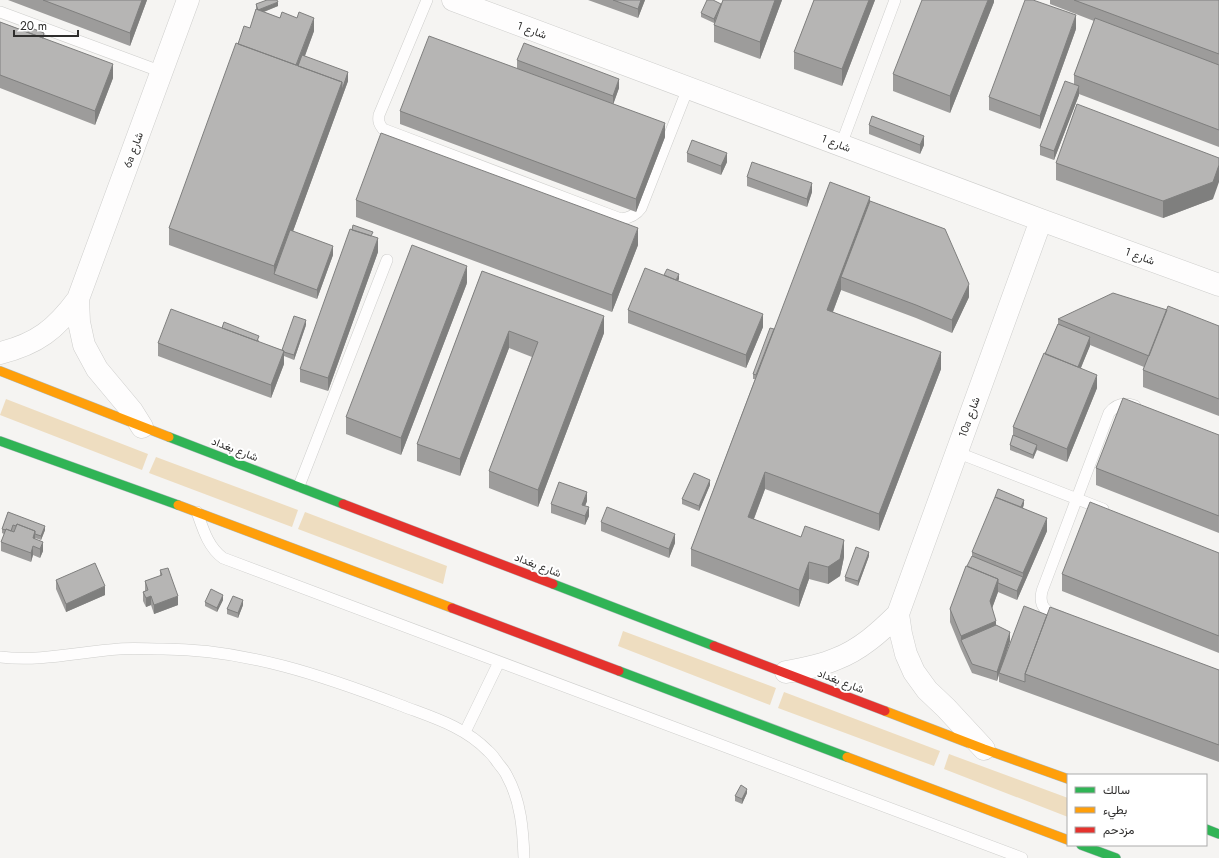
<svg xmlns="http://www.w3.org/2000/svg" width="1219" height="858" font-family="Jost,Vazirmatn,sans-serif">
<rect width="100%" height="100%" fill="#f5f4f2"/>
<!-- green -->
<path fill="#eeddc0" d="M6 399 148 454 142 470 0 415Z
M156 457 298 510 292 527 149 473Z
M305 512 447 566 443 584 298 529Z
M623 631 776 688 770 705 618 646Z
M784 692 940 751 934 766 778 708Z
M949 754 1068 798V817L944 769Z"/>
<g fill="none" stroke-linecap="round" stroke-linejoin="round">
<defs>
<path id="lane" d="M427 0 379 115C378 121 379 124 383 129L621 219C630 218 636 215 641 208L688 88
M0 12 162 72
M841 145 895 0
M956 452 1103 509
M299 486 387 260
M197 512C203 529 208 547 223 558L1022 858
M1061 617C1047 612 1038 608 1042 591L1109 413C1116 404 1124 402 1135 406
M0 657C40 662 79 652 119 649 133 648 148 649 163 649 245 649 324 676 400 705 431 717 464 726 488 751 492 754 495 759 498 763 501 767 505 771 507 776 521 801 523 830 524 858
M465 732 499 662"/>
<path id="street" d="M453 0 1041 220 1219 285
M78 299 79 322 84 345 97 369 132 411 142 427
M0 353C37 344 56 329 78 299L188 0
M786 672C803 669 820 666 836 659 860 650 880 632 898 614
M984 749 946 708 927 690 914 672 906 654 901 634 898 614 1041 220"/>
<path id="fast" d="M169 437 343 504
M0 441 178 505
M553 584 714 646
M619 671 847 757
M1206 829 1219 834
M1081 845 1116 858"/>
<path id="slow" d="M0 371 169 437
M178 505 452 608
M885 711 984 749 1068 779
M847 757 1068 840"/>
<path id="jam" d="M343 504 553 584
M452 608 619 671
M714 646 885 711"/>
</defs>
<!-- lane casing -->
<use href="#lane" stroke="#cececc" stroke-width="12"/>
<!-- street casing -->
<use href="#street" stroke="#cececc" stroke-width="23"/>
<!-- fast casing -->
<use href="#fast" stroke="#afbbbe" stroke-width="10"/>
<!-- slow casing -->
<use href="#slow" stroke="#afbbbe" stroke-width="10"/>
<!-- jam casing -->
<use href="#jam" stroke="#afbbbe" stroke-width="10"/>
<!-- lane -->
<use href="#lane" stroke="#fefdfd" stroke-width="11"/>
<!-- street -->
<use href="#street" stroke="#fefdfd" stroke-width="22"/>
<!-- fast -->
<use href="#fast" stroke="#30b455" stroke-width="9"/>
<!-- slow -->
<use href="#slow" stroke="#ff9f0a" stroke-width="9"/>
<!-- jam -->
<use href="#jam" stroke="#e5322d" stroke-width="9"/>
</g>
<!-- wall -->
<path fill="#9d9c9b" d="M8 0H147L130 46Z
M588 0H645L638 18Z
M723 0H782L760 59 714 42V23L701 17V13L721 4Z
M814 0H875L842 86 794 69V52Z
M994 0V2L950 113 893 91V74Z
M1050 0H1219V147L1079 94V95L1054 160 1040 155V146L1074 84V75L1094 21 1050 4Z
M256 4 278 6 264 12 314 31 305 56 348 81 293 231 333 255 317 299 169 245V228L238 44 250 28 256 9Z
M0 22 44 38 113 78 95 125 0 88Z
M1076 29 1040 129 989 110V97Z
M517 60 619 88 613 104 665 137 636 212 400 124V111L517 69Z
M869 125 924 145 920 154 869 134Z
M687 153 727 162 721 175 687 162Z
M1056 163 1213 199 1163 218 1056 180Z
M747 177 812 192 807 207 747 186Z
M356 200 638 245 612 312 356 217Z
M870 201 969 297 952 333 916 318 841 290 833 312 941 369 879 531 765 489 754 519 844 557 840 576 828 584 809 579 799 607 691 566V549L755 379H753V374L774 329Z
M373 237 378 252 328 391 300 382V369Z
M482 271 604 333 538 507 489 488V471L532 357 509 348 460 476 417 461V444Z
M679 279 678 281 763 327 746 368 628 323V310Z
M467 283 401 455 346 434V417Z
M1058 319 1219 326V416L1143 387V370L1144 367 1090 345 1081 368 1097 388 1067 462 1037 450 1033 459 1010 450V445L1013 436V427L1058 324Z
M306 325 294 360 284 356V364L271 398 158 356V343L222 328 259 340 258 342 282 350Z
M1219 435V533L1096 485V468Z
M710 485 699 511 682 504V499Z
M587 501 585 506 589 516 585 525 551 513V504Z
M1024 504 1023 508 1047 531 1017 600 998 592 992 608 996 625 1010 641 1004 659 1047 615 1219 670V762L999 682V675L997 681 972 673 961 649 950 622V609L972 556V552Z
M8 512 45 530 41 540 35 538 43 551 40 558 33 555 31 562 1 551V542L4 534 2 533V529Z
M601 522 675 543 669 558 601 531Z
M1219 553V653L1062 591V574Z
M869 556 858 586 845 581V577Z
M160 570 178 605 154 614 151 605 146 607 143 601V592L145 591V581L160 576Z
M56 580 105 595 66 612 56 589Z
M223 600 217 612 205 606V602Z
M243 605 238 618 227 614V609Z
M747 793 742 804 735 801V796Z"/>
<!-- shaded-wall -->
<path fill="#7f7f7e" d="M142 0H147L130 46V33Z
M641 0H645L638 18V9Z
M775 0H782L760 59V42Z
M869 0H875L842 86V69Z
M988 0H994V2L950 113V96Z
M278 2V6L258 14V10Z
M721 4 714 23V19Z
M1076 15V29L1040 129V116Z
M314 18V31L298 74 295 69Z
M113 64V78L95 125V111Z
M348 72V81L277 275 274 274V266L342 82Z
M619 79V88L613 105V96Z
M1079 86V95L1054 160V151Z
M665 123V137L636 212V199Z
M924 136V145L920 154V145Z
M727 153V162L721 175V166Z
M1219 165V182L1213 199 1163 218V201Z
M812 183V192L807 207V199Z
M870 197V214L841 277V290L827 327V310Z
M638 228V245L612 312V295Z
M378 238V252L328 391V378Z
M333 246V255L317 299V290Z
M467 266V283L401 455V438Z
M679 274V279L673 291V287Z
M969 284V297L952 333V320Z
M763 314V327L746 368V355Z
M604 316V333L538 507V490Z
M306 320V325L294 360V355Z
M509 331V348L460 476V459Z
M1090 337V346L1076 379V370Z
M284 351V364L271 398V385Z
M941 352V369L879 531V514Z
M1097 375V388L1067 462V449Z
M1037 445V449L1033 459V455Z
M765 472V489L748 534V517Z
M710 480V485L699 511V506Z
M587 492V501L582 514V505Z
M1024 500V504L1019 517V512Z
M589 507V516L585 525V516Z
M1047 518V531L1017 600V591L1023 577V573Z
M45 526V530L41 540V536Z
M35 531V540L33 538Z
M675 534V543L669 558V549Z
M844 540V557L840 576 828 584V567Z
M43 542V551L40 558V549Z
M33 546V555L31 562V553Z
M869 552V556L858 586V581Z
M809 562V579L799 607V590Z
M998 579V592L990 614V601Z
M105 586V595L66 612V604Z
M223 595V600L217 612V608Z
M151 596V605L146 607V598Z
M178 596V605L154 614V605Z
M243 600V605L238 618V613Z
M996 621V634L961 640V636Z
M1010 632V641L1000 673H999L997 681V672Z
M747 789V793L742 804V799Z"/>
<!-- building -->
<path fill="#b6b5b4" stroke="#7f7f7e" d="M43 0H142L130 33Z
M267 0H277L278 2 258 10 256 4Z
M613 0H641L638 9Z
M707 0H713L721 4 714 19 701 13Z
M723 0H775L760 42 714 25Z
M814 0H869L842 69 794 52Z
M922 0H988L950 96 893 74Z
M1025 0H1033L1076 15 1040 116 989 97Z
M1074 0H1219V54Z
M256 9 280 18 282 12 297 18 299 12 314 18 296 65 238 44 244 26 250 28Z
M1095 18 1219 65V130L1074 75Z
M0 22 113 64 95 111 0 75Z
M24 25 44 33 43 38 21 30Z
M429 36 665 123 636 199 400 111Z
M236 43 342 82 274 266 169 228Z
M524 43 619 79 613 96 517 60Z
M302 55 348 72 342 90V82L298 66Z
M1065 81 1079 86 1054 151 1040 146Z
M1077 104 1219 158V165L1213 182 1163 201 1056 163Z
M872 116 924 136 920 145 869 125Z
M381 133 638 228 612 295 356 200Z
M692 140 727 153 721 166 687 153Z
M752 162 812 183 807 199 747 177Z
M830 182 870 197 827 310 941 352 879 514 765 472 748 517 801 537 805 526 844 540 840 559 828 567 809 562 799 590 691 549Z
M870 201 945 229 969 284 952 320 916 305 841 277Z
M353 225 373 232 371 236 352 230Z
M350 229 378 238 328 378 300 369Z
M290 230 333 246 317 290 274 274Z
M412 245 467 266 401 438 346 417Z
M645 268 763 314 746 355 628 310Z
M667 269 679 274 676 280 664 275Z
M482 271 604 316 538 490 489 471 538 342 509 331 460 459 417 444Z
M1113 293 1167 310 1149 356 1058 319Z
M1168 306 1219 326V399L1143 370Z
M171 309 284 351 271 385 158 343Z
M294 316 306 320 294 355 284 352V351L282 350Z
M224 322 259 336 257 341 222 328Z
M1058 324 1090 337 1078 367 1045 354Z
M770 328 774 329 756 375 753 374Z
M1044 353 1097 375 1067 449 1013 427Z
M1123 398 1219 435V516L1096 468Z
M1013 435 1037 445 1033 455 1010 445Z
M694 473 710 480 699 506 682 499Z
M559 482 587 492 582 505 589 507 585 516 551 504Z
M998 489 1024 500 1021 507 995 497Z
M995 497 1047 518 1023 573 972 552Z
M1090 502 1219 553V636L1062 574Z
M607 507 675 534 669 549 601 522Z
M8 512 45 526 41 536 35 534V531L17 524 16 526 13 525 11 531 6 529V530L2 529Z
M17 524 35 531 33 538 43 542 40 549 33 546 31 553 1 542 6 529 14 532Z
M856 547 869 552 858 581 845 577Z
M972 556 1023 577 1017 591 998 583V579L967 566Z
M95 563 105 586 66 604 56 580Z
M966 566 998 579 990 601 996 621 961 636 950 609Z
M168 568 178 596 154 605 151 596 146 598 143 592 148 590 145 581 162 575 160 570Z
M211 589 223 595 217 608 205 602Z
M233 596 243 600 238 613 227 609Z
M1024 606 1047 615 1025 674V682L999 673Z
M1050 607 1219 670V745L1025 674Z
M996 625 1010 632 997 672 972 664 961 640Z
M741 785 747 789 742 799 735 796Z"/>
<g text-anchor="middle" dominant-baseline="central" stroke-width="4" stroke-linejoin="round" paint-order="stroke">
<!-- street labels -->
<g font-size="11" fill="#2f2e2d" stroke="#fff">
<text transform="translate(532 30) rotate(20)">شارع 1</text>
<text transform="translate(836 143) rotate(21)">شارع 1</text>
<text transform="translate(133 150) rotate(-70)">6a شارع</text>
<text transform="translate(1140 256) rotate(20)">شارع 1</text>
<text transform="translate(969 417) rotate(-70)">10a شارع</text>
<text transform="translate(235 449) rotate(21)">شارع بغداد</text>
<text transform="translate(538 565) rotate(21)">شارع بغداد</text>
<text transform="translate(841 681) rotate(21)">شارع بغداد</text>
</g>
</g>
<!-- legend -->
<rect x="1067" y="774" width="140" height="72" fill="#ffffff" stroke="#acabab"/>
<rect x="1075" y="787" width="20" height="6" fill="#30b455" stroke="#acabab"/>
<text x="1103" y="794" font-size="12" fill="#2f2e2d">سالك</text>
<rect x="1075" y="807" width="20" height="6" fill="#ff9f0a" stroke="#acabab"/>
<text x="1103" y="814" font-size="12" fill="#2f2e2d">بطيء</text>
<rect x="1075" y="827" width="20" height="6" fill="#e5322d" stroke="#acabab"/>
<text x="1103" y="834" font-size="12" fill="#2f2e2d">مزدحم</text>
<!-- scale -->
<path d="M14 30v6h64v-6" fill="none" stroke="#2f2e2d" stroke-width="2"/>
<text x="20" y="30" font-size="12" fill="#2f2e2d" stroke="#ffffff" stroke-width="3" paint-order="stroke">20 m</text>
</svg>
